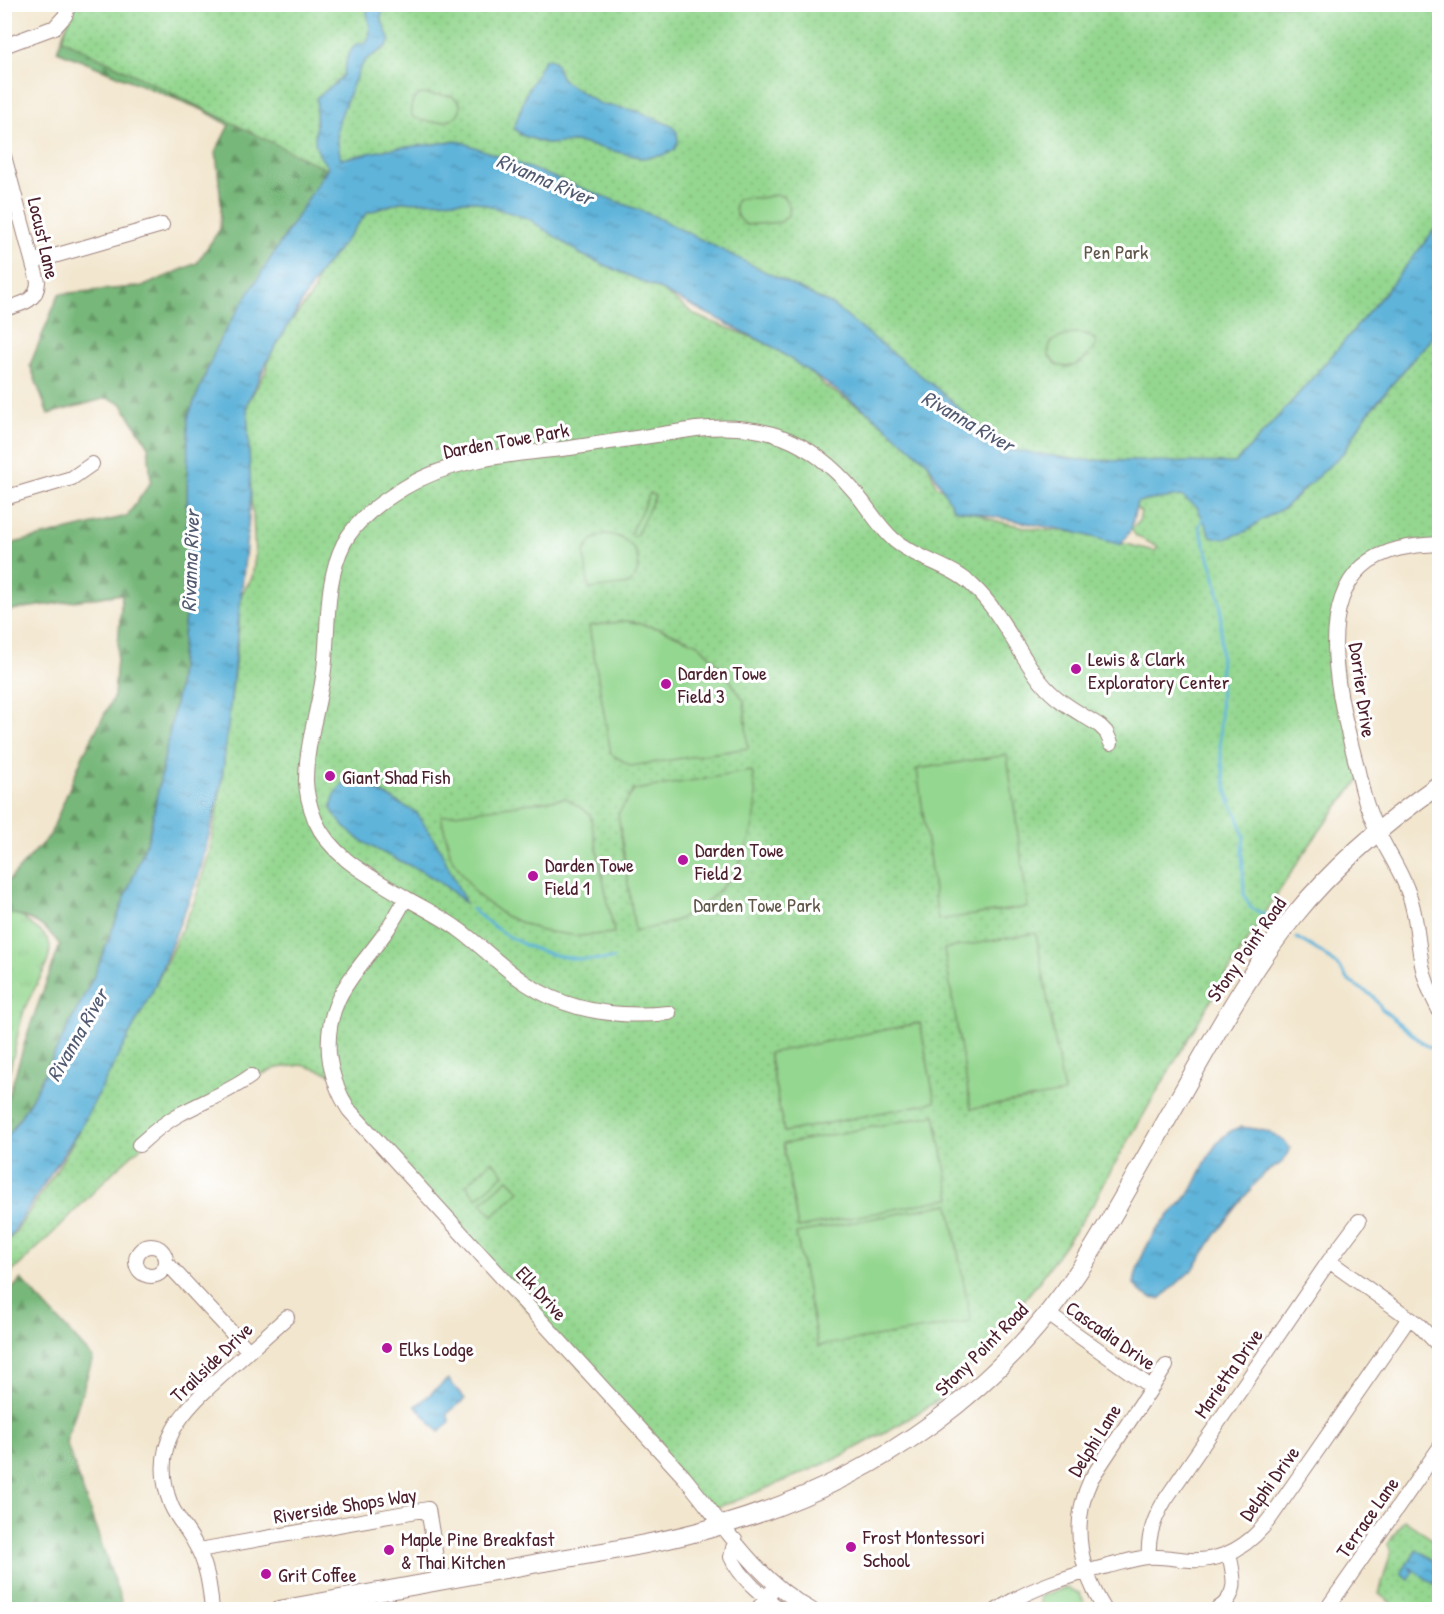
<svg xmlns="http://www.w3.org/2000/svg" width="1444" height="1614" font-family="'Patrick Hand',sans-serif">
<defs>
<pattern id="grass-tufts" width="24" height="20" patternUnits="userSpaceOnUse" patternTransform="scale(1.5)"><rect width="24" height="20" fill="#94d790"/><path d="M3 7l-1-3M5 7V3M7 7l1-3M15 17l-1-3M17 17v-4M19 17l1-3" fill="none" stroke="#81b87c"/></pattern>
<pattern id="forest-firs" width="22" height="20" patternUnits="userSpaceOnUse" patternTransform="scale(1.5)"><rect width="22" height="20" fill="#77b87a"/><path d="M5 1l3.5 6h-7zM16 11l3.5 6h-7z" fill="#649564"/></pattern>
<pattern id="park-dots" width="8" height="8" patternUnits="userSpaceOnUse" patternTransform="scale(1.5)"><rect width="8" height="8" fill="#94d790"/><path d="M2 2h.1M6 6h.1" fill="none" stroke="#81b87c" stroke-width="1.8" stroke-linecap="round"/></pattern>
<pattern id="water-ripples" width="26" height="14" patternUnits="userSpaceOnUse" patternTransform="scale(1.5)"><rect width="26" height="14" fill="#5eb4da"/><path d="M2 4q2-2 4 0t4 0M15 11q2-2 4 0t4 0" fill="none" stroke="#5092b1"/></pattern>
</defs>
<rect width="100%" height="100%" fill="#fff"/>
<filter id="ink" filterUnits="userSpaceOnUse"><feTurbulence type="fractalNoise" baseFrequency=".0167" numOctaves="2"/><feDisplacementMap in="SourceGraphic" scale="12" xChannelSelector="R" yChannelSelector="G"/><feConvolveMatrix kernelMatrix="1 2 1 2 8 2 1 2 1" color-interpolation-filters="sRGB"/></filter>
<filter id="wash" filterUnits="userSpaceOnUse"><feTurbulence type="fractalNoise" baseFrequency=".008" numOctaves="4" result="noise"/><feDisplacementMap in="SourceGraphic" scale="24" xChannelSelector="R" yChannelSelector="G"/><feGaussianBlur stdDeviation="1.35" result="paint"/><feColorMatrix in="noise" values="0 0 0 0 0 0 0 0 0 0 0 0 0 0 0 0 0 1.4 0 .05"/><feComposite in="paint" operator="in"/></filter>
<g filter="url(#wash)">
<rect width="100%" height="100%" fill="#f2e6ce"/>
<!-- grass -->
<path fill="url(#grass-tufts)" stroke="#6f7b5e" stroke-width="1.5" d="M5 912 23 916C29 927 49 932 50 947 51 965 32 990 25 1008 16 1033 15 1059 5 1084Z"/>
<!-- forest -->
<path fill="url(#forest-firs)" stroke="#606c52" stroke-width="1.5" d="M74 5 328 166 298 216 188 451 186 606 178 689 149 836 95 974 31 1100 5 1141V1108L29 1029 60 945C45 924 30 917 5 912V881H8L50 835 83 755 114 696 122 594 5 611V545L127 516 151 482 148 445 121 403 107 398 48 414 30 365 59 294 144 286 197 263 220 229 221 203 216 151 229 125 203 110 57 51Z
M21 1279 93 1358 66 1442 124 1609H5L4 1298Z"/>
<!-- park -->
<path fill="url(#park-dots)" stroke="#6f7b5e" stroke-width="1.5" d="M74 5H1439V235L1278 445 1197 507 1213 538 1247 531 1261 520 1284 508 1344 452 1364 418 1419 352 1430 341 1439 320V544L1376 558 1346 596 1337 641 1361 778C1322 823 1291 872 1259 923 1205 1007 1156 1094 1105 1181L1094 1203 1041 1279 948 1394 905 1421 836 1459 738 1500 709 1510 353 1117 332 1074 302 1065 277 1068 253 1078 153 1136 114 1171 54 1232 5 1279V1245L17 1230 55 1173 78 1133 91 1103 158 980 195 900 209 854 221 787 239 628V611L242 593 252 578 255 557 253 514 249 489 247 404 266 371 270 356 287 326 309 299 314 290 318 275 363 214 400 202 492 196 651 282 697 316 767 343 811 373 826 387 871 414 928 463 936 485 946 492 954 509 975 513 996 521 1035 529 1074 532 1155 551 1158 547 1136 536 1131 529 1139 521 1141 512 1132 506 1032 485 466 154 346 179 62 39Z
M1404 1520 1439 1544V1609H1399L1379 1594 1391 1552 1388 1544Z"/>
<!-- garden -->
<path fill="#94d790" stroke="#6f7b5e" stroke-width="1.5" d="M421 94 452 96 460 103C464 126 425 125 412 116 410 106 411 99 421 94Z
M778 195 784 197 790 207 788 215 781 222 746 225 737 216C729 194 745 198 759 198 765 198 771 195 778 195Z
M1073 333C1083 333 1088 333 1096 341V346C1085 360 1075 371 1057 365L1049 356C1047 335 1060 340 1073 333Z
M650 493 655 496 636 536 630 534Z
M604 534C632 535 650 561 630 584L589 589 584 552 592 540Z
M627 621 661 629 698 644 721 667 744 701 748 748 631 766 611 754 589 626Z
M1007 755 1028 907 938 920 917 769Z
M752 771C754 783 757 796 756 808 750 860 721 902 672 922 660 927 647 928 635 931L618 814 634 790Z
M566 798 590 814 614 933 579 936 542 931 505 916 476 894 451 857 441 816Z
M1036 933 1064 1093 971 1109 944 949Z
M920 1023 935 1102 784 1132 769 1053Z
M935 1115 951 1198 798 1228 783 1144Z
M492 1161 504 1174 477 1198 466 1185Z
M508 1179 520 1191 493 1216 481 1203Z
M949 1204 971 1322 818 1346 796 1233Z
M1067 1588 1079 1593 1088 1609H1041L1040 1596Z"/>
<!-- water -->
<path fill="url(#water-ripples)" stroke="#546a82" stroke-width="1.5" d="M367 5H384L381 18 390 41C383 53 374 52 365 61 358 69 338 120 337 131 337 140 339 150 341 159L389 149 459 141 652 215 832 305 933 385 1005 449 1080 460 1235 463C1307 387 1375 307 1439 224V320L1430 341 1419 352 1364 418 1344 452 1284 508 1261 520 1247 531 1227 538H1212L1197 507 1181 496 1137 502 1131 529 1121 545 1074 532 954 509 928 463 871 414 771 346 659 289 582 255 529 219 474 201 400 202 367 213 318 275 270 356 247 404 251 495 230 709 221 787 199 875 154 988 81 1127 5 1245V1141L31 1100 95 974 149 836 178 689 186 606 188 417 220 339 328 167 319 155 315 143 317 97 335 84 343 75 348 55 356 44H365C376 32 365 18 367 5Z
M550 59 555 62 561 77 568 84 600 104 638 111 672 126 677 132 678 142 674 150 665 155 642 158 577 142 548 144 521 135 514 128 526 94 544 60Z
M347 780H356L365 783 417 813 439 847 466 904C452 890 438 880 421 871 388 854 349 843 331 808L335 793Z
M1240 1127C1260 1129 1277 1131 1290 1148L1283 1162 1263 1174 1241 1201 1215 1236 1194 1268 1160 1299C1148 1299 1141 1293 1134 1284 1137 1262 1149 1239 1163 1222 1172 1211 1183 1203 1191 1191 1204 1168 1213 1135 1240 1127Z
M448 1379 465 1399 447 1414 450 1422 439 1432 416 1406Z
M1417 1549 1439 1565V1576L1434 1584 1409 1567 1413 1572 1409 1579 1401 1573Z"/>
<g fill="none" stroke-linecap="round" stroke-linejoin="round">
<!-- stream -->
<path stroke="#5eb4da" stroke-width="3" d="M1204 516 1199 527 1214 573 1221 608 1220 748 1224 778 1231 804 1237 814 1244 836 1242 852 1244 895 1251 908 1274 919
M472 909C514 947 556 963 613 959
M1297 938 1322 953 1339 967 1350 982 1373 996 1382 1009 1425 1045 1440 1052"/>
</g>
</g>
<g filter="url(#ink)">
<g fill="none" stroke-linecap="round" stroke-linejoin="round">
<defs>
<path id="minor" d="M4 46 55 27 65 16 69 4
M4 156 38 282C37 302 21 304 4 309
M33 262 162 225
M4 498 72 478 92 464
M1440 544C1413 545 1383 548 1362 567 1314 611 1342 709 1356 763 1360 779 1363 796 1369 811 1378 839 1397 862 1407 889 1417 914 1417 939 1422 965 1425 981 1432 997 1440 1012
M406 898C423 908 442 917 458 929 482 946 502 968 527 984 569 1012 619 1018 669 1013
M139 1145C152 1133 165 1122 180 1114 204 1101 229 1092 251 1076
M136 1261a15 15 0 1 1 30 0a15 15 0 1 1-30 0Z
M1329 1261 1419 1325 1440 1347
M166 1262 249 1351
M1048 1314 1151 1387
M735 1540 731 1557C741 1579 762 1595 781 1610
M199 1550 428 1509 440 1582
M1149 1557C1147 1536 1154 1518 1165 1500L1329 1261 1359 1221
M212 1610C210 1587 207 1564 195 1544 188 1530 177 1519 171 1505 146 1441 187 1407 229 1369 248 1352 268 1334 287 1317
M757 1610 771 1592
M812 1610C756 1580 723 1524 684 1477L349 1110C338 1093 331 1074 329 1054 325 998 355 975 385 933 393 922 399 910 406 898 372 877 332 859 315 820 310 807 306 793 306 780 306 745 318 711 323 677 330 633 323 584 344 543 357 519 381 502 404 488 454 457 513 455 570 448 612 442 654 435 696 429 763 422 809 438 854 491 868 507 878 526 894 540 918 560 951 565 973 586 1002 613 1017 652 1042 683 1057 702 1080 713 1100 726L1106 732 1111 743
M997 1610C1032 1587 1069 1576 1108 1566 1121 1563 1135 1558 1149 1557 1162 1556 1176 1559 1190 1560 1225 1562 1251 1544 1271 1517L1409 1318
M1105 1610C1079 1568 1070 1524 1091 1479L1166 1366
M1216 1610C1240 1596 1234 1576 1229 1554
M1326 1610 1440 1447"/>
<path id="major" d="M279 1610C364 1595 449 1580 533 1564 595 1553 659 1544 719 1526 876 1481 1009 1388 1094 1247 1130 1187 1164 1124 1199 1063 1228 1012 1257 962 1294 916 1335 865 1386 822 1440 784"/>
</defs>
<!-- minor casing -->
<use href="#minor" stroke="#9e827c" stroke-width="16"/>
<!-- major casing -->
<use href="#major" stroke="#9e827c" stroke-width="20"/>
<!-- minor -->
<use href="#minor" stroke="#fff" stroke-width="14"/>
<!-- major -->
<use href="#major" stroke="#fff" stroke-width="18"/>
</g>
</g>
<!-- markers -->
<g fill="#b5179e" stroke="#fff" stroke-width="2">
<circle cx="1076" cy="669" r="6"/>
<circle cx="666" cy="684" r="6"/>
<circle cx="330" cy="776" r="6"/>
<circle cx="683" cy="860" r="6"/>
<circle cx="533" cy="876" r="6"/>
<circle cx="387" cy="1348" r="6"/>
<circle cx="851" cy="1547" r="6"/>
<circle cx="389" cy="1550" r="6"/>
<circle cx="266" cy="1574" r="6"/>
</g>
<g text-anchor="middle" dominant-baseline="central" stroke-width="6" stroke-linejoin="round" paint-order="stroke">
<!-- street labels -->
<g font-size="20" fill="#4a1f2b" stroke="#fff">
<text transform="translate(44 238) rotate(77)">Locust Lane</text>
<text transform="translate(506 440) rotate(-10)">Darden Towe Park</text>
<text transform="translate(1363 690) rotate(82)">Dorrier Drive</text>
<text transform="translate(1246 949) rotate(-55)">Stony Point Road</text>
<text transform="translate(542 1293) rotate(48)">Elk Drive</text>
<text transform="translate(1111 1335) rotate(35)">Cascadia Drive</text>
<text transform="translate(981 1349) rotate(-45)">Stony Point Road</text>
<text transform="translate(211 1362) rotate(-44)">Trailside Drive</text>
<text transform="translate(1228 1373) rotate(-55)">Marietta Drive</text>
<text transform="translate(1094 1440) rotate(-58)">Delphi Lane</text>
<text transform="translate(1269 1483) rotate(-54)">Delphi Drive</text>
<text transform="translate(345 1505) rotate(-9)">Riverside Shops Way</text>
<text transform="translate(1367 1517) rotate(-55)">Terrace Lane</text>
</g>
<!-- park labels -->
<g font-size="20" fill="#605649" stroke="#fff">
<text x="1116" y="251">Pen Park</text>
<text x="757" y="904">Darden Towe Park</text>
</g>
<!-- poi labels -->
<g font-size="20" fill="#4a1f2b" stroke="#fff" text-anchor="start">
<text x="1088" y="658">Lewis &amp; Clark<tspan x="1088" dy="23">Exploratory Center</tspan></text>
<text x="678" y="672">Darden Towe<tspan x="678" dy="23">Field 3</tspan></text>
<text x="342" y="776">Giant Shad Fish</text>
<text x="695" y="849">Darden Towe<tspan x="695" dy="23">Field 2</tspan></text>
<text x="545" y="864">Darden Towe<tspan x="545" dy="23">Field 1</tspan></text>
<text x="399" y="1348">Elks Lodge</text>
<text x="863" y="1536">Frost Montessori<tspan x="863" dy="23">School</tspan></text>
<text x="401" y="1538">Maple Pine Breakfast<tspan x="401" dy="23">&amp; Thai Kitchen</tspan></text>
<text x="278" y="1574">Grit Coffee</text>
</g>
<!-- water labels -->
<g font-size="21" font-style="italic" fill="#525b71" stroke="#fff">
<text transform="translate(545 179) rotate(23)">Rivanna River</text>
<text transform="translate(968 421) rotate(30)">Rivanna River</text>
<text transform="translate(190 561) rotate(-88)">Rivanna River</text>
<text transform="translate(77 1035) rotate(-60)">Rivanna River</text>
</g>
</g>
<!-- margin -->
<rect width="1444" height="1614" fill="none" stroke="#fff" stroke-width="24"/>
</svg>
